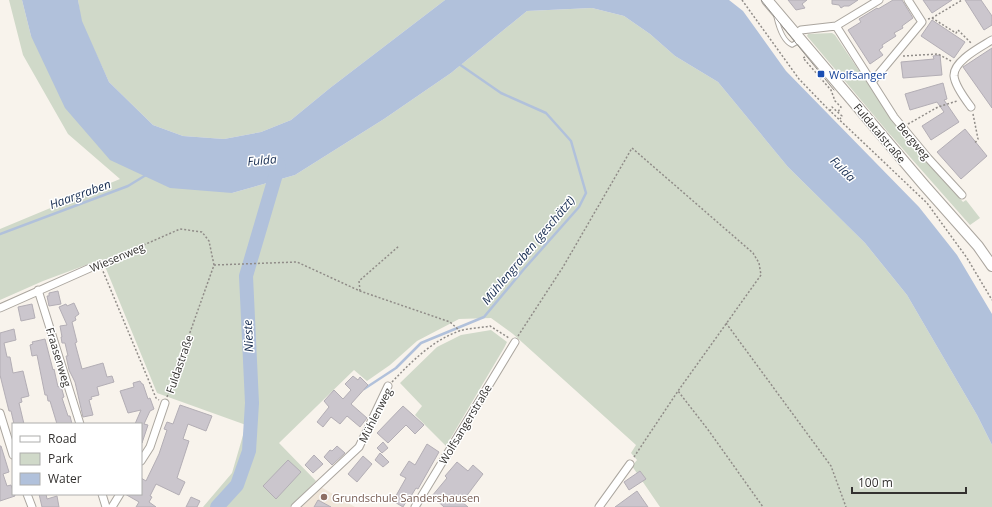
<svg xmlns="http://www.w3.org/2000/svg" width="992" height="507" font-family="'Open Sans',sans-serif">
<rect width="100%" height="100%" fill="#f8f3ec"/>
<!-- built -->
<path fill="#f0e6d9" d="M321 487 355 507H300Z"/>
<!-- green -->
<path fill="#d0d9c9" d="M9 0H22L31 36 232 193 295 175 384 119 451 73 527 11 592 8 624 16 650 34 675 56 718 82 788 167 865 243 907 295 977 415 992 445V507H660L632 466 637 460 631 453 636 445 513 334 491 318 459 319 417 341 390 365 367 381 354 370 279 443 316 481 290 507H203L232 473 246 425 157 393 102 259 43 281 0 300V229L120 179 68 134 23 55Z
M78 0H445L330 88 291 120 261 132 224 139 183 136 153 125 109 82 81 21Z
M832 33 835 35 891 118 963 202 966 200 980 218 970 225 887 131 807 36 808 34Z
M491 330 507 342 504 348 446 446 415 415 422 406 400 383 437 347 461 335Z"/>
<!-- water -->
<path fill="#b1c1db" d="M22 0H78L82 21 109 82 153 125 183 136 224 139 261 132 291 120 330 88 445 0H729L743 11 786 71 919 207 957 255 992 314V445L977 415 907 295 865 243 788 167 718 82 675 56 650 34 624 16 592 8 527 11 451 73 384 119 295 175 232 193 170 188 110 160 65 108 31 36Z"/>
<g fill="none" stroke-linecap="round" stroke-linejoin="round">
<!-- stream -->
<path stroke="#b1c1db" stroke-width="2.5" d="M0 234 128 186 146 175
M364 389 396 368 421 343 484 317 524 269 579 207 586 193 571 141 546 113 501 93 459 64"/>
<!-- river -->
<path stroke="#b1c1db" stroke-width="14" d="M217 507 237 485 249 451 252 403 246 276 279 164"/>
</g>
<!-- building -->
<path fill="#cbc6cd" stroke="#b3aeb5" d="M788 0H807L802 4 805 8 796 10Z
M832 0H858L849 6H844L841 8 839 5 832 4Z
M893 0H902L913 18 902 26 903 28 894 33 896 36 882 45 883 47 879 50 883 55 870 64 848 30 861 22 859 19 877 8 878 9Z
M923 0H952L932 13Z
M965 0H981L992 16V25L984 30Z
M932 20 965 42 954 58 921 36Z
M992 48V108L963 67Z
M940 55 942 75 903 78 901 62 934 59 933 56Z
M943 83 947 99 944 100 959 122 931 140 922 126 944 112 937 102 910 110 905 94Z
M965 129 987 156 961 179 937 152Z
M58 291 61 304 49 306 47 296H49V293Z
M74 303 79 314 75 317 76 320 72 322 77 342 75 343 82 369 103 363 107 377 112 376 114 382 97 387 99 395 91 397 92 399 89 400 93 415 83 417 75 382 69 370 66 356H68L65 343H62L61 337H62L60 326 67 325 59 307 66 304 67 306Z
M32 304 35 318 21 321 18 307Z
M14 329 16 340 4 343 7 357H10L13 373 23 371 29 396 21 398 22 402 19 403 24 424H14L11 411H9L0 375V333Z
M45 339 53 370 54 369 58 387 61 386 64 397 62 398 68 416H70L72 424H57L50 401H48L47 395H45L37 355 32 356 30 345 33 344 32 342Z
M353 376 358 380 360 377 368 385 351 404 367 418 360 427 347 416 340 424 331 417 323 427 317 422 329 407 324 401 334 390 343 399 351 390 345 384Z
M140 381 142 384H143L148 399 150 398 154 409 150 411 144 424 148 425 142 443 141 424H135L141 410 128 413 120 391 134 387 133 383Z
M180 405 212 416 206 431 188 424 183 439 189 441 177 478 185 482 179 495 156 484 150 496 152 497 149 502 156 507H136L139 502 125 494H141V478L146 481 159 454 167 430 164 429 167 422 173 424Z
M403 406 424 425 415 434 406 425 388 443 377 433Z
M383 442 388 448 382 453 377 448Z
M427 444 439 452 418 489 416 488 408 501 407 500 403 507 393 501 406 478 400 475 409 461 415 465Z
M0 446H1L9 472 3 474 7 486 11 485 15 496 0 501Z
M337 446 345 453 332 465 324 457 330 450 332 451Z
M380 453 389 462 383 467 375 460Z
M314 455 323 464 313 473 305 465Z
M363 456 372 464 357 482 348 474Z
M288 460 301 472 276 499 263 486Z
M457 462 468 471 473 465 483 474 462 502 468 507H444L432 496 447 478 445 476Z
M640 471 646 479 629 490 624 482Z
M637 491 648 507H615Z
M39 494H46L47 499 57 496 59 507H42Z
M191 497 200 501 197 507H186Z
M318 500 331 507H314Z"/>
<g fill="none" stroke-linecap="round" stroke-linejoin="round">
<defs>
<path id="lane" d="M776 16C778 25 783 41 792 45L799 41"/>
<path id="street" d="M836 26 894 117 928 158 962 195
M796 34 801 30 836 26 879 0
M872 82 922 22 908 0
M971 107C965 99 955 86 954 76 953 61 981 47 992 40
M38 290 80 424
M0 308 90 268
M0 413 13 455
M141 461 150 447 165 403
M27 494 32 507
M102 494 106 507
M112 507 120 494
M295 507 359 447 388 386
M415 507 515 342
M599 507 630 464"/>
<path id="secondary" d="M767 0 924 185 978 246 992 266"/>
</defs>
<!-- lane casing -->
<use href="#lane" stroke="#aba69f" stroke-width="5.5"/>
<!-- street casing -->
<use href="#street" stroke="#aba69f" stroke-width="9"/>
<!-- secondary casing -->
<use href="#secondary" stroke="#aba69f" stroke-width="12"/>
<!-- path -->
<path stroke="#908c88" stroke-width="1.5" stroke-dasharray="2 2" stroke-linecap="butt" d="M742 0 799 79 827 108 927 203 967 258 992 300
M932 18 956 33 958 30 972 44
M928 19 932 18 962 0
M903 56 938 54 951 61
M805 57 803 58 831 90 835 101 841 107 838 112
M830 111 832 107 842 116 840 119
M973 114 978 139 974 144
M908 124 938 107 957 101
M100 264 156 398 159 400
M214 265 297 262 360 291 450 322 460 331
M96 266 180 229 202 232 209 241 214 265
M360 291 359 281 399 246
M726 323 831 466 846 507
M518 336 563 267 632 148 753 253 759 263 761 275 678 391
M392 382C412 361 432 341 459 331 469 328 480 328 490 326L509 338
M167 397 214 265
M634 457 678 391 709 431 763 507"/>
<!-- lane -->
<use href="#lane" stroke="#fff" stroke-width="3.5"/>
<!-- street -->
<use href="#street" stroke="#fff" stroke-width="7"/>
<!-- secondary -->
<use href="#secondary" stroke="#fff" stroke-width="10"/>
<!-- tram -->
<path stroke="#94918c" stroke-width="1" d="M761 0 834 90"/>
</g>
<!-- markers -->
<rect fill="#1a4fb4" stroke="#fff" stroke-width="1.5" x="817" y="70" width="8" height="8" rx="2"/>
<circle fill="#8d6e63" stroke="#fff" stroke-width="1.5" cx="324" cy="497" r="4"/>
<g text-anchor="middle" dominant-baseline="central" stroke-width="3" stroke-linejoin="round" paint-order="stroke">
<!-- transit labels -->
<g font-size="11" fill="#164399" stroke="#fff" text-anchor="start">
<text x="829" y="74">Wolfsanger</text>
</g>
<!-- street labels -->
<g font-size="11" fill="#33312f" stroke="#fff">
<text transform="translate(880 133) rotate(50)">Fuldatalstraße</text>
<text transform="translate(914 141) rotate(50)">Bergweg</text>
<text transform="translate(117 257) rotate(-23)">Wiesenweg</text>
<text transform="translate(59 357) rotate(73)">Fraasenweg</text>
<text transform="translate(179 364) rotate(-71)">Fuldastraße</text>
<text transform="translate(375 415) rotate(-63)">Mühlenweg</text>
<text transform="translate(465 424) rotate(-59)">Wolfsangerstraße</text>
</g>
<!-- education labels -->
<g font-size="11" fill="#785e54" stroke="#fff" text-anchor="start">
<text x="332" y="497">Grundschule Sandershausen</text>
</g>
<!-- water labels -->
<g font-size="12" font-style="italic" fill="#172d51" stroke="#fff">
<text transform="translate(262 160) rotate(-5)">Fulda</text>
<text transform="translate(843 169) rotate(45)">Fulda</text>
<text transform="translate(80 194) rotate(-20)">Haargraben</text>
<text transform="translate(528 250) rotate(-50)">Mühlengraben (geschätzt)</text>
<text transform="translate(248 336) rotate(-93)">Nieste</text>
</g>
</g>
<!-- legend -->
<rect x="12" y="423" width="130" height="72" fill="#ffffff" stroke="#adadac"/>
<rect x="20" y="436" width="20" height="6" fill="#ffffff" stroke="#adadac"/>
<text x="48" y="443" font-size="12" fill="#33312f">Road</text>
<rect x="20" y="453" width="20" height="12" fill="#d0d9c9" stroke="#adadac"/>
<text x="48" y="463" font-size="12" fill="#33312f">Park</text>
<rect x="20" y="473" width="20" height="12" fill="#b1c1db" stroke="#adadac"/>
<text x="48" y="483" font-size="12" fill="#33312f">Water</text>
<!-- scale -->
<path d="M852 487v6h114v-6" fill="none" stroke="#33312f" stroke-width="2"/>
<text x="858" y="487" font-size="12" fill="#33312f" stroke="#ffffff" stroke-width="3" paint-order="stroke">100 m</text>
</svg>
